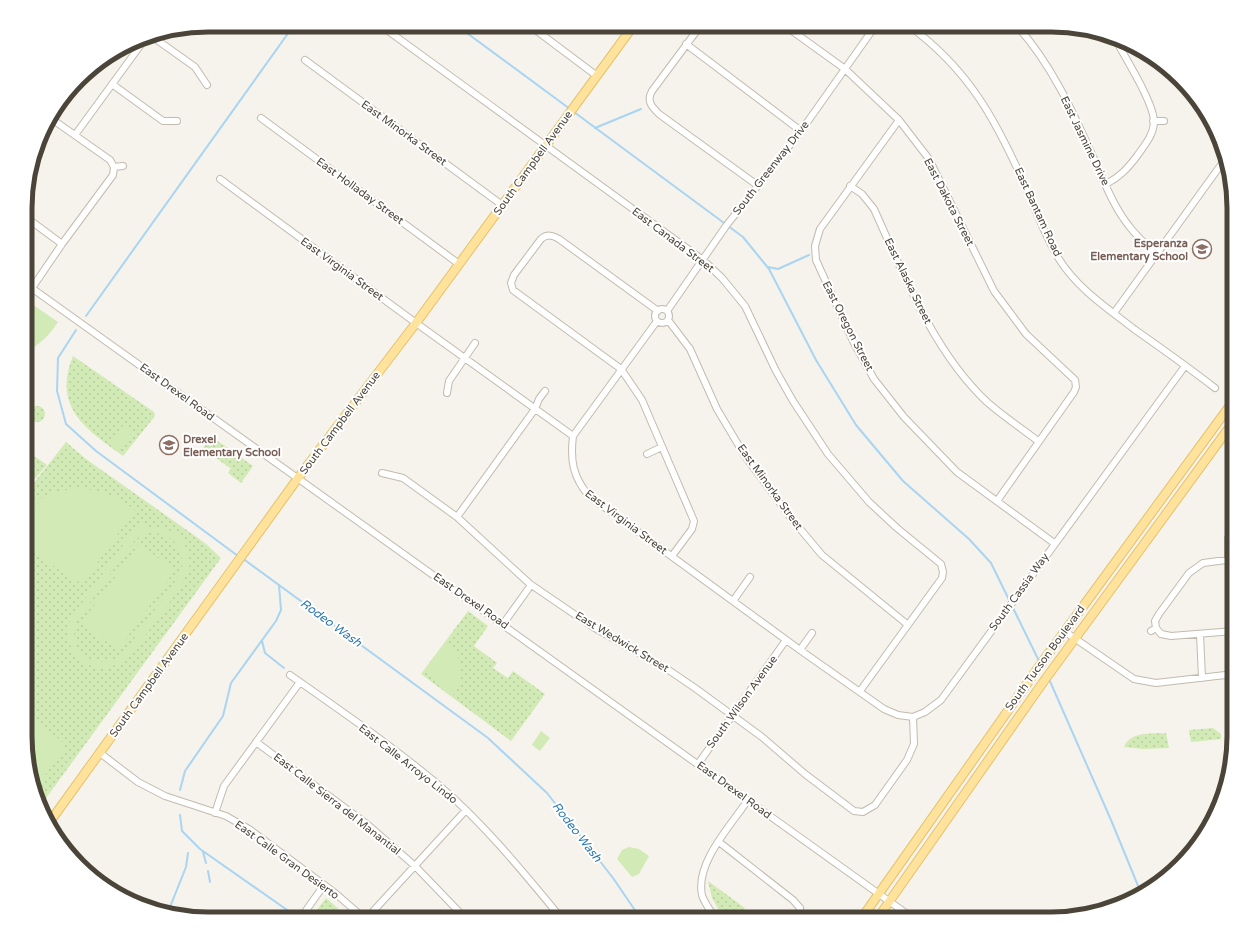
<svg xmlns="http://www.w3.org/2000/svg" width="1259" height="944" font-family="'Varela Round',sans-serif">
<defs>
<pattern id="grass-dots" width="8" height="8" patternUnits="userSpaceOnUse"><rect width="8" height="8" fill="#d2eab5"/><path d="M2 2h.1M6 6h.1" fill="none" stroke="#b6ca9c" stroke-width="1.8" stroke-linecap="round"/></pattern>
</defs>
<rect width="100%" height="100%" fill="#f6f3ec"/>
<!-- grass -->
<path fill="url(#grass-dots)" d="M73 356 154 412 155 416 123 456C86 429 52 408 73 356Z
M29 414a8 8 0 1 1 16 0a8 8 0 1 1-16 0Z
M212 437 253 466 241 483 228 473 231 469 203 448Z
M66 442 86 459 205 543 221 558 41 805 25 748 26 493Z
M26 450 47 465 35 479 26 473Z
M468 611 488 626 474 646 497 663 493 668 508 678 513 671 545 694 511 741 421 674Z
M1213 728 1221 734V739L1191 742 1189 730Z
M1166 733 1169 748 1143 749 1124 747C1131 731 1151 734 1166 733Z
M708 881 745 908 737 919H724L712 898Z
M326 898 350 919H310Z"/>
<!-- garden -->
<path fill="#d2eab5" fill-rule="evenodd" d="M26 300 58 322C49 336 40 344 26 352Z
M124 424 133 430 121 449 111 442Z
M78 488C101 490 117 497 135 510L85 580 75 582 26 545V507L50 493Z
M140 521 145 525 143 529C155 525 168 527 178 536 187 544 191 557 189 569 185 585 138 647 125 660 94 681 60 656 70 620ZM150 533C173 532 186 550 181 573L122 655C96 673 66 652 76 622L132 544 139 537Z
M139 544 175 570 118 650 81 624Z
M446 641C464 657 465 675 454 695L429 676 426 668Z
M25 714 64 743 65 748 36 788 25 748Z
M541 731 550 738 540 751 532 745Z
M629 847 639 849 649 856 639 874 632 877 617 859 622 850Z"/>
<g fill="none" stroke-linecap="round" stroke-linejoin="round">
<!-- stream -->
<path stroke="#a9d4f2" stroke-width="2" d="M456 25 570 109
M574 112 743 237 769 269 816 360 856 425 903 481 969 539 991 563 1039 661
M595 128 641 109
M768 267 778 269 809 255
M86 316 294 25
M76 330 58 358 57 391 66 424 96 451 238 556
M242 558 488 738 547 793 613 878 641 919
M262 641 265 653 284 668
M1049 679 1111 820 1141 893
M180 790 185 771 223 716 231 683 276 621 281 610 279 585
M180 815 182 831 200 849 290 912
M203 852 206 863
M208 871 210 882
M168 912 186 867 188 853"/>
<defs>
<path id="minor" d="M380 25 703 260 722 278 745 306 776 371 793 401 828 454 869 502 897 528 941 564 943 572 942 578 860 691
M529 25 597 76
M701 25 652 91C646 101 652 107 659 114L757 185
M784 25 845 69 899 120 929 159 994 291 1026 334 1075 380 1076 387 1074 392 997 501
M908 25C970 70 997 122 1027 190 1037 213 1046 238 1059 259 1077 288 1107 308 1134 329 1161 348 1188 367 1215 388
M1016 25C1051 63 1073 112 1094 159 1104 181 1113 206 1129 226 1137 237 1147 245 1156 254
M150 35 195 67 207 85
M686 44 801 131
M305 60 502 205
M112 84 163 121H177
M49 117 110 160 114 167
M261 118 459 264
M899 120 820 229 815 246 816 260 854 343 874 379 904 417 957 472 1054 543
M1153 121H1164
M75 135 148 35
M114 167 123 166
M220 179 416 323 573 436
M1106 184C1120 177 1128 168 1137 156 1144 146 1153 136 1154 123 1155 104 1124 56 1114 37
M850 186 862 194 874 209C904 275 933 351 987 402 1003 416 1021 428 1038 441
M27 218 62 244
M26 284 914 919
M32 288 62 244 113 175 114 167
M655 316a7 7 0 1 1 14 0a7 7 0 1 1-14 0Z
M658 311 559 239C552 235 547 234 541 239L514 275 511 283 513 290 517 293 621 369 642 400 694 521 692 529 672 556
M667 311 726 226 801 131 876 25
M1114 313 1223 162
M668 320 690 349 717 409 745 456 791 518 822 555 908 625
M657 321 573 436C570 461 573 477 589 496L800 650 884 709 898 715 913 717
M447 393 449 381 475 343
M647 454 662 447
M382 473 403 478 457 517 530 584 593 627 670 671 695 688 762 737 805 774 854 811 863 812 875 805 907 760 914 744 913 717 925 712 941 700 1185 366
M457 517 535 409 539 399 545 391
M1228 560V538L1234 526
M733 601 750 577
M503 624 531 585
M1156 628 1155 621 1159 614 1189 573 1203 563 1234 559
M1064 631 1134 679 1156 683 1234 674
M1151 631 1156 628 1161 634 1171 636 1234 631
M1200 634 1202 678
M800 650 812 633
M290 675C341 711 394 747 441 787 486 826 524 873 562 919
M256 742 368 825 415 866 466 919
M100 753 138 782 165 796 226 816 249 829 335 893 365 919
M698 764 786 640
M215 813 224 786 300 682
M719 842 793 900 800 908
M224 915 233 919
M216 919 224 915
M300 919 324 885
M366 919 466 810
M716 919C711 911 704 903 702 895 695 863 731 825 748 800
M798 919 800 914V908"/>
<path id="major" d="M49 823 298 478 416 323 634 25
M861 919 1038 668 1234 400
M877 919 1044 681 1234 421"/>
</defs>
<!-- minor casing -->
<use href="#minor" stroke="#c2bbae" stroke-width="8"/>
<!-- major casing -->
<use href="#major" stroke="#e6c16a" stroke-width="10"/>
<!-- minor -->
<use href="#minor" stroke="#fff" stroke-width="6"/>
<!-- major -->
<use href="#major" stroke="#ffe39c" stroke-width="8"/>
</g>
<!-- icons -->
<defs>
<symbol id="school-ring" viewBox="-11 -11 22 22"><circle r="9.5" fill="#fff" stroke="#8d6e63" stroke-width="1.5"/><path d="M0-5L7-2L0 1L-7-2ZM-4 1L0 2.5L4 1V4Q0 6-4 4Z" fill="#8d6e63"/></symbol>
</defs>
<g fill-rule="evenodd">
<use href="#school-ring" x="1191" y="238" width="22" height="22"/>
<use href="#school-ring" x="158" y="434" width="22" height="22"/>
</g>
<g text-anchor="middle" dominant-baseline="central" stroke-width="4" stroke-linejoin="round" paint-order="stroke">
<!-- street labels -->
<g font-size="11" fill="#4b4439" stroke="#fff">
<text transform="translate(404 133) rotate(36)">East Minorka Street</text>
<text transform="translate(1085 141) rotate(64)">East Jasmine Drive</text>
<text transform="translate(533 163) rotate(-54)">South Campbell Avenue</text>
<text transform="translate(771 168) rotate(-52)">South Greenway Drive</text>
<text transform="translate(360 191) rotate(36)">East Holladay Street</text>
<text transform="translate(949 202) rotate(63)">East Dakota Street</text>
<text transform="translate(1038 212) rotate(65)">East Bantam Road</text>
<text transform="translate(673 240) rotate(37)">East Canada Street</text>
<text transform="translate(342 269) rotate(36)">East Virginia Street</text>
<text transform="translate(908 281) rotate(64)">East Alaska Street</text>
<text transform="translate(848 326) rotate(63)">East Oregon Street</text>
<text transform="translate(177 392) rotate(36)">East Drexel Road</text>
<text transform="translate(340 423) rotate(-53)">South Campbell Avenue</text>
<text transform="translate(770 487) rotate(54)">East Minorka Street</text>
<text transform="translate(626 522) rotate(37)">East Virginia Street</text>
<text transform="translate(1019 592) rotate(-54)">South Cassia Way</text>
<text transform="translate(471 601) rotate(35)">East Drexel Road</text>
<text transform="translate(622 642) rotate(31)">East Wedwick Street</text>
<text transform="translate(1045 658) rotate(-54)">South Tucson Boulevard</text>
<text transform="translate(149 685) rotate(-54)">South Campbell Avenue</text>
<text transform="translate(742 702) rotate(-54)">South Wilson Avenue</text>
<text transform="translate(408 764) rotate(38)">East Calle Arroyo Lindo</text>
<text transform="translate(734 790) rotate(36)">East Drexel Road</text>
<text transform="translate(337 804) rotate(38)">East Calle Sierra del Manantial</text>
<text transform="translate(287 860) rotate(36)">East Calle Gran Desierto</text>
</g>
<!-- education labels -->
<g font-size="11" font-weight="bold" fill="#785e54" stroke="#fff" text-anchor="end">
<text x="1188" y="243">Esperanza<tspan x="1188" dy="13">Elementary School</tspan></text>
<text x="183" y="439" text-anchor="start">Drexel<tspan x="183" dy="13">Elementary School</tspan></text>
</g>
<!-- water labels -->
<g font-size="12" font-style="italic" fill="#2e7ab2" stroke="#fff">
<text transform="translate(331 623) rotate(36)">Rodeo Wash</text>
<text transform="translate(577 832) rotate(52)">Rodeo Wash</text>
</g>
</g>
<!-- crop -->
<path d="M0 0H1259V944H0ZM208 32H1051A176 176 0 0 1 1227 208V736A176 176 0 0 1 1051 912H208A176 176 0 0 1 32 736V208A176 176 0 0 1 208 32Z" fill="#fff" fill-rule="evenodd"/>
<path fill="none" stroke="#4b4439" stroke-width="5" d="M208 32H1051A176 176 0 0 1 1227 208V736A176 176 0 0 1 1051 912H208A176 176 0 0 1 32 736V208A176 176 0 0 1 208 32Z"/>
</svg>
